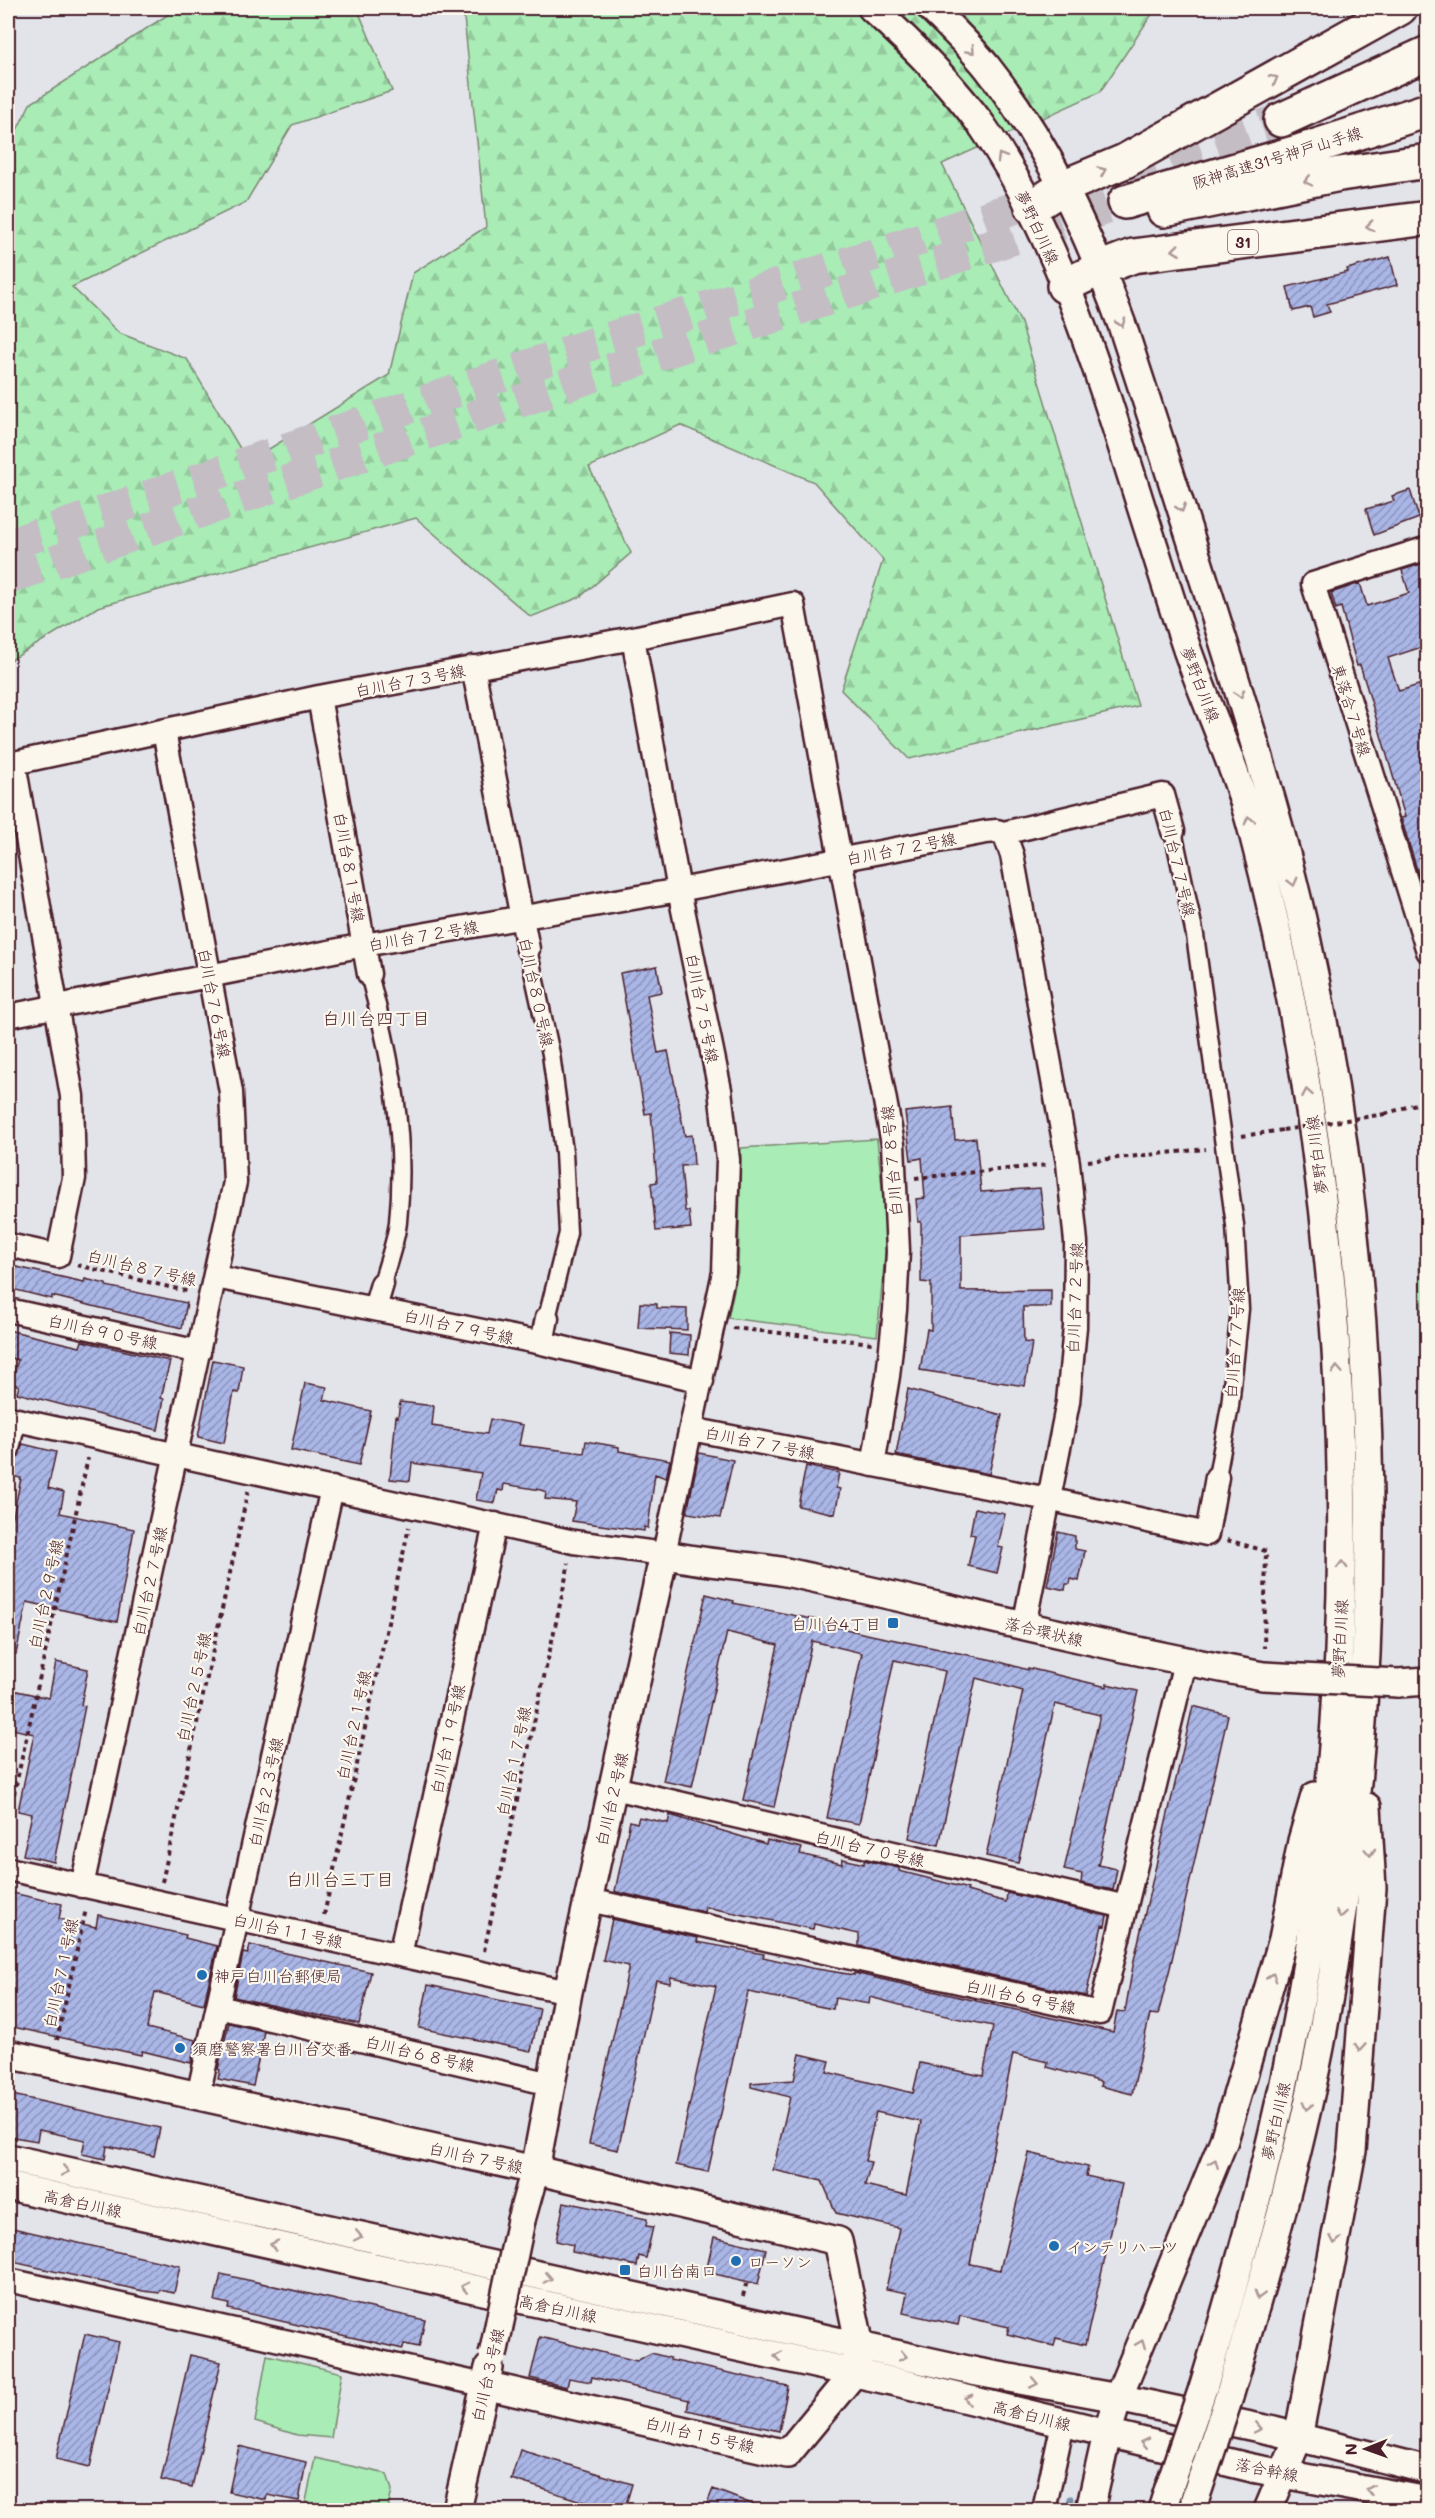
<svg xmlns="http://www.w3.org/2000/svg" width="1435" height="2518" font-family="Mali,'Klee One',sans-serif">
<defs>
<pattern id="forest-firs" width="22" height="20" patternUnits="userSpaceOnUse" patternTransform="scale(1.5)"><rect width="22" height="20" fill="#a9ecb6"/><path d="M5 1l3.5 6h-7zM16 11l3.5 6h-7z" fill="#93ca9d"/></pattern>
<pattern id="building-hatch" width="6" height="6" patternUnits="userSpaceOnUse" patternTransform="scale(1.5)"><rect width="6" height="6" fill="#a9b6e6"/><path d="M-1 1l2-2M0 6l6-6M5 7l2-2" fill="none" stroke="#8c93bb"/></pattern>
</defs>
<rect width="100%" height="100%" fill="#e2e4ea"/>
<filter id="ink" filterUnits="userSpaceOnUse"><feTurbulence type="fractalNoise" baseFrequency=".0167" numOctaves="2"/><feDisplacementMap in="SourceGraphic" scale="12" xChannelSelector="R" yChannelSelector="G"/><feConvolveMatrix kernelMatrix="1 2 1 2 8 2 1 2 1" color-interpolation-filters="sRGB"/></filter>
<g filter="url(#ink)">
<!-- forest -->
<path fill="url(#forest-firs)" stroke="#7a8670" stroke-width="1.5" d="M178 8H357L392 91 292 125 246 202 72 287 119 333 187 359 248 462 389 375 413 273 486 227 463 8H1156L1100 92 942 164 1021 323 1138 706 909 759 841 690 883 560 814 482 680 425 589 467 631 553 580 597 531 617 416 518 98 607 8 662V148L30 104Z"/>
<!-- green -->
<path fill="#a9ecb6" stroke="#7a8670" stroke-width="1.5" d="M877 1139 887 1235 877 1336 728 1318 738 1271 741 1148Z
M1427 1260H1428L1427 1434 1419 1262Z
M267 2355 342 2373 331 2438 297 2435 255 2422Z
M315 2458 387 2474 392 2490 388 2510H330L305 2506Z"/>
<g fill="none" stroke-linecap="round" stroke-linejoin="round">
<!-- stream -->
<path stroke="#788fa7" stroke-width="7" d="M1069 2510 1071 2499"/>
</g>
<!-- building -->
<path fill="url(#building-hatch)" stroke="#4a1f2b" stroke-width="1.5" fill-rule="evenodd" d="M1390 257 1397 285 1327 304 1330 312 1313 317 1310 307 1293 311 1287 287 1348 272 1347 269Z
M1410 490 1419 518 1374 535 1366 509 1394 501 1392 496Z
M1428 562V645L1388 658 1399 691 1428 682V756L1420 758 1428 781V888L1423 889 1401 818 1405 817 1371 701 1360 665 1357 666 1341 607 1336 609 1331 593 1360 583 1367 606 1409 593 1402 570Z
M657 966 662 992 647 995 658 1053 668 1051 685 1136 692 1135 694 1165 681 1166 685 1211H689L691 1228 656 1231 651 1183 657 1182 651 1113 645 1114 620 973Z
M952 1107 955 1140 976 1138 981 1192 1040 1188 1045 1229 961 1235V1291L1051 1290V1307H1023L1024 1342 1032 1343 1025 1386 920 1370 927 1329 931 1330V1283L921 1282V1222H918L916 1199 925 1198 922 1158 911 1160 905 1112Z
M8 1265 84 1282 85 1279 106 1284V1286L187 1303 182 1328 52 1296V1299L8 1288Z
M640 1303 657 1304V1308L687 1309V1330L638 1328Z
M8 1330 80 1347 82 1341 170 1361 161 1398 164 1399 158 1430 17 1393 19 1386 11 1383 18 1360 8 1357Z
M670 1333 690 1335 689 1355 669 1353Z
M213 1360 243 1366 239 1393 234 1392 224 1443 198 1437Z
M305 1383 327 1387 324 1400 371 1411 359 1465 291 1450Z
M908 1389 1002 1415 989 1474 896 1455Z
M400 1402 434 1406 432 1426 487 1434 490 1419 523 1425 519 1445 584 1453 586 1441 619 1447V1451L670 1460 666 1478 655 1474 648 1528 644 1527V1531L572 1521 576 1502 545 1499 546 1492 541 1490 504 1484 503 1491 498 1490 495 1503 476 1500 481 1473 412 1463 410 1481 390 1479 396 1416 398 1417Z
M23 1444 56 1452 48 1488 64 1492 60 1513 134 1529 117 1622 27 1602 16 1654H8V1541L21 1478 10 1476 13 1464 8 1463 18 1457Z
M699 1453 733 1460 720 1518 687 1513Z
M806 1466 839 1473 836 1488 840 1489 835 1514 798 1506Z
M975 1508 1005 1514 998 1547 1003 1548 997 1573 968 1566 975 1535 970 1534Z
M1058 1532 1075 1536V1549L1085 1551 1079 1581 1071 1579 1070 1584H1066L1065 1590 1047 1586Z
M706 1594 734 1601 733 1603 817 1620 816 1622 866 1634 993 1660 1028 1670V1668L1107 1687V1684L1138 1691 1098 1865 1117 1869 1113 1890 1081 1883 1082 1874 1064 1870 1100 1715 1055 1704 1018 1863 986 1856 1023 1691 976 1678 939 1845 909 1838 945 1671 894 1660 859 1824 827 1818 862 1653 812 1641 774 1807 743 1800 778 1645 727 1632 692 1787 663 1781Z
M56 1662 88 1669 81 1705 85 1706 54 1862 23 1855 32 1814 18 1811 34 1734 8 1728V1689L49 1698Z
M1193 1706 1228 1715 1170 1968 1158 2015 1150 2014 1132 2094 1100 2086 1101 2082 1047 2067 1048 2062 1013 2054 970 2264 1000 2270 1029 2153 1088 2167 1086 2176 1122 2184 1085 2345 1056 2338 1054 2346 1007 2334 1009 2327 960 2316 958 2325 903 2313 907 2293 886 2289 899 2228 836 2213 822 2181 773 2170 790 2097 751 2087V2083L794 2080 800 2054 830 2061 827 2072 913 2093 920 2063 983 2076 993 2026 904 2007V2006L870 1997 869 2004 835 1998 833 2009 748 1992 708 2172 676 2165 716 1986 671 1977 670 1983 656 1980 618 2150 589 2144 629 1966 603 1960 612 1919 698 1938 697 1942 764 1954 763 1957 811 1968 854 1975V1973L1113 2032 1117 2011 1125 2012 1134 1960ZM876 2112 921 2122 906 2195 865 2185 871 2162 865 2161Z
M670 1815 766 1844 767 1840 802 1848 800 1854 842 1864 843 1859 864 1864V1860L899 1868V1871L939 1881 968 1889 967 1891 1006 1902 1007 1893 1107 1916 1105 1926 1102 1925 1086 1996 859 1946V1934L814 1924 813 1929 705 1907 704 1912 617 1892 615 1891 630 1821 637 1823 639 1817 668 1823Z
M8 1892 62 1904 59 1919 96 1927 98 1915 186 1935 185 1938 217 1946 204 2004 155 1992 147 2028 196 2040 191 2063 142 2051 141 2055 8 2026Z
M250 1945 371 1972 359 2024 234 1997 243 1953 248 1954Z
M428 1985 540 2009 531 2051 419 2028Z
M229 2023 264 2031 253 2086 218 2079 220 2070 218 2069Z
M8 2094 160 2128 154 2156 107 2146 105 2159 82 2154 85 2140 39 2130 37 2141 8 2136Z
M564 2202 647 2219 646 2226 653 2227 646 2258 639 2256 637 2266 572 2252 573 2245 556 2241Z
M8 2227 180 2266 174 2293 160 2290 159 2293 143 2291 8 2261Z
M714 2237 766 2249 758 2284 706 2272Z
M221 2274 425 2320 419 2347 404 2344 403 2349 228 2309 229 2304 215 2301Z
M85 2334 119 2342 90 2467 56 2459Z
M540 2337 637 2361 651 2353 670 2358V2360L788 2386 779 2431 687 2410 689 2400 592 2377 591 2382 569 2378 567 2387 530 2378Z
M190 2355 221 2362 192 2487 161 2480Z
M239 2446 306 2462 299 2501 267 2495 266 2500 229 2492Z
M520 2450 632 2484 624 2511H613L511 2479Z
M713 2489 765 2509 764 2511H704Z"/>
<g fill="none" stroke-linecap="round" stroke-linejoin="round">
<!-- motorway-tunnel -->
<path stroke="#c4bdc4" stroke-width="33" stroke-dasharray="33 16" stroke-linecap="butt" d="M1122 172 1281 120
M8 545 598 342 879 253 1059 193
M8 578 607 371 1125 202"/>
<defs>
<path id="pedestrian" d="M1173 831 1195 935 1235 1225 1240 1309 1230 1406 1217 1477
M528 949 551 1054 564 1152 568 1233 547 1318
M369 974C391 1057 407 1135 398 1222 396 1242 387 1264 382 1284"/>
<path id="minor" d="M1428 548 1313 584 1428 951
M473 667 528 949
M319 697 369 974
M1004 833 1163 795 1173 831
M8 1016 364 945 679 890 986 832 997 831 1004 833 1012 855 1068 1163 1076 1242 1075 1327 1068 1402 1024 1626
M8 1245 58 1256 74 1178 72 1096 14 763 319 697 633 638 793 604 893 1144 898 1251 895 1310 888 1376 873 1465
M216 1277 542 1343 702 1381
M375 1308 382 1284
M8 1310 199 1352
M542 1343 547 1318
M8 1418 574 1542 664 1554 724 1272 728 1160 720 1090 679 890 633 638
M691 1429 1048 1499 1207 1534 1217 1477
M8 1449 14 1419
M614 1788 1126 1907
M8 1869 568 1992
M82 1886 235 1182 231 1092 164 731
M589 1900 1100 2013 1185 1662
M400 1955 495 1524
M218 2007 551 2084
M198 2096 332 1488
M8 2280 484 2385
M1044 2510 1063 2423"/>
<path id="tertiary" d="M872 8C912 44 951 83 983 127 1069 251 1110 413 1157 556 1167 588 1177 620 1188 652 1209 711 1236 768 1252 829 1341 1168 1364 1526 1320 1875 1298 2050 1254 2220 1203 2388
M931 8C950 27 970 46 987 67 1049 145 1088 233 1122 325 1152 416 1181 508 1210 599 1245 711 1281 822 1306 937 1386 1301 1389 1681 1320 2047 1297 2165 1263 2281 1229 2397
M1398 1683 1428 1681
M8 2054 535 2170 838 2241 860 2346 854 2373 787 2454 484 2385
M8 2158 977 2372 1118 2398 1274 2431 1428 2470
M8 2186 905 2384 1252 2468 1428 2501
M521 2220 535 2170 568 1992 664 1554C707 1565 752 1564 795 1574 951 1608 1106 1647 1263 1676
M457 2510 489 2368
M1090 2510 1107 2434 1118 2398 1224 2140 1283 1939 1302 1841 1315 1796
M1162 2510 1168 2491
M1268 2510 1298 2438 1352 2151 1372 1888 1367 1807"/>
<path id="motorway" d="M1281 120 1428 53
M1125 202 1301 151 1428 110
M1032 207 1065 186 1125 161 1400 8
M1164 210 1340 174 1428 161
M1064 286 1101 268 1133 256 1428 218"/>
</defs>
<!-- pedestrian casing -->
<use href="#pedestrian" stroke="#4a1f2b" stroke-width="21"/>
<!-- minor casing -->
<use href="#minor" stroke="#4a1f2b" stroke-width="27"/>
<!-- tertiary casing -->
<use href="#tertiary" stroke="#4a1f2b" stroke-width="32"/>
<!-- motorway casing -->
<use href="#motorway" stroke="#4a1f2b" stroke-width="38"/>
<!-- path -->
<path stroke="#4a1f2b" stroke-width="4" stroke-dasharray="4.5 4.5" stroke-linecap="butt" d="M1385 1114 1428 1100
M1242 1136 1283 1130
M1088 1161 1206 1149
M915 1178 1048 1165
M77 1265 190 1292
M733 1328 872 1343
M1227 1540 1266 1551 1264 1648
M8 1821 88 1458
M162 1882 248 1491
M324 1915 409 1527
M484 1951 569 1563
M57 2040 86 1909
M743 2296 747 2281"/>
<!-- pedestrian -->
<use href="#pedestrian" stroke="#fbf7ec" stroke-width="16"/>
<!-- minor -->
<use href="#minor" stroke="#fbf7ec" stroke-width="22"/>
<!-- tertiary -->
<use href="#tertiary" stroke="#fbf7ec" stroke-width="27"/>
<!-- motorway -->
<use href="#motorway" stroke="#fbf7ec" stroke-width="33"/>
<defs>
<path id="tertiary-bridge" d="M1263 1676 1398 1683
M493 2355 521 2220
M1168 2491 1203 2388
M1195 2499 1229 2397"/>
</defs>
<!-- tertiary-bridge casing -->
<use href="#tertiary-bridge" stroke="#4a1f2b" stroke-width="32" stroke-linecap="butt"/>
<!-- path-bridge -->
<path stroke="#4a1f2b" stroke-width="4" stroke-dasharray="4.5 4.5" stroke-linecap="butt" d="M1283 1130 1385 1114"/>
<!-- tertiary-bridge -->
<use href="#tertiary-bridge" stroke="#fbf7ec" stroke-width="27"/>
</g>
<!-- one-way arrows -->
<defs><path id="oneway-chevron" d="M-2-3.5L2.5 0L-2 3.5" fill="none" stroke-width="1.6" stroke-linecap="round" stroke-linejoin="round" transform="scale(1.5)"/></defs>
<g stroke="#ab9695">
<use href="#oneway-chevron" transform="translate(971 50) rotate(47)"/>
<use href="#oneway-chevron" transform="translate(1274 79) rotate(-29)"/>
<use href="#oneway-chevron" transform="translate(1001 157) rotate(-121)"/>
<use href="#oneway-chevron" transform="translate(1102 171) rotate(-23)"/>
<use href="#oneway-chevron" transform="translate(1308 181) rotate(168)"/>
<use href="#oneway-chevron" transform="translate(1370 226) rotate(173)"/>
<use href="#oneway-chevron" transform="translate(1176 250) rotate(173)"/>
<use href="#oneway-chevron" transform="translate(1121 323) rotate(71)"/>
<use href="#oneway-chevron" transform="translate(1181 508) rotate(72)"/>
<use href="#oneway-chevron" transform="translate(1240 694) rotate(72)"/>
<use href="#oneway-chevron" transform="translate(1249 820) rotate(-106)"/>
<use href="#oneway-chevron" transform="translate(1293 882) rotate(76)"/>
<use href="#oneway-chevron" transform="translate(1307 1093) rotate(-100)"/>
<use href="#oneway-chevron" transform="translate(1337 1370) rotate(-93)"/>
<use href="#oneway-chevron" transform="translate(1342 1565) rotate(-90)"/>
<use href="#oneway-chevron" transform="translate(1370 1852) rotate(87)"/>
<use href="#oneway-chevron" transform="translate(1341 1914) rotate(99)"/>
<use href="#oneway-chevron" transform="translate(1272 1977) rotate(-74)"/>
<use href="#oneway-chevron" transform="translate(1360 2047) rotate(94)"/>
<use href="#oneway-chevron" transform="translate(1307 2106) rotate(103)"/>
<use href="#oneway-chevron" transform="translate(1214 2163) rotate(-68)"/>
<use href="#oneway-chevron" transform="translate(65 2171) rotate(12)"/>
<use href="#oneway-chevron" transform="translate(358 2236) rotate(12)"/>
<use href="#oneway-chevron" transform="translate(1335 2240) rotate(101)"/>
<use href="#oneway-chevron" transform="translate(274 2245) rotate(-168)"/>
<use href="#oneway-chevron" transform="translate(548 2278) rotate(12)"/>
<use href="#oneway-chevron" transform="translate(465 2287) rotate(-168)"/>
<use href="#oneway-chevron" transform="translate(1259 2295) rotate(106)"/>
<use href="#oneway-chevron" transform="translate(1141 2344) rotate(-68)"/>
<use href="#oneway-chevron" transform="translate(778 2356) rotate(-168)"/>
<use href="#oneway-chevron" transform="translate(903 2356) rotate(12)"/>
<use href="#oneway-chevron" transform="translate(1034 2383) rotate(11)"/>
<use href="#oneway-chevron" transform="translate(968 2399) rotate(-166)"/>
<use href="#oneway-chevron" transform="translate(1258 2428) rotate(12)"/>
<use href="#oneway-chevron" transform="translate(1144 2443) rotate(-167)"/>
<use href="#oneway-chevron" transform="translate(1370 2490) rotate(-169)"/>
</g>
</g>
<!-- markers -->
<g fill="#1f6fb2" stroke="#fbf7ec" stroke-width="2">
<rect x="887" y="1617" width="12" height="12" rx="3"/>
<circle cx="202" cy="1975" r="6"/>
<circle cx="180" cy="2048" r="6"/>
<circle cx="1054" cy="2246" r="6"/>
<circle cx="736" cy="2261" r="6"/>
<rect x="619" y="2264" width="12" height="12" rx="3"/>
</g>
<g text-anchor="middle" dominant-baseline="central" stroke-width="4.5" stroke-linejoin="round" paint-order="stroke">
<!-- shield labels -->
<rect fill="#fbf7ec" stroke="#7f6065" stroke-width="1.5" x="1228" y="230" width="30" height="24" rx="4.5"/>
<g font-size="15" font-weight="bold" fill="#4a1f2b">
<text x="1243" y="242">31</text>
</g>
<!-- street labels -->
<g font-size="16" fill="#4a1f2b" stroke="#fbf7ec">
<text transform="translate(1277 157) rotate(-17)">阪神高速31号神戸山手線</text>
<text transform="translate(1038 227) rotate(65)">夢野白川線</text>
<text transform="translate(410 680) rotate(-11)">白川台７３号線</text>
<text transform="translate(1201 684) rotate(69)">夢野白川線</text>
<text transform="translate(1352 710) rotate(73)">東落合７号線</text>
<text transform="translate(901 848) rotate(-11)">白川台７２号線</text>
<text transform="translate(1178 862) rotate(77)">白川台７７号線</text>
<text transform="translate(350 867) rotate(80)">白川台８１号線</text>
<text transform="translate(423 935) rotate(-10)">白川台７２号線</text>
<text transform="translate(537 992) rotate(78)">白川台８０号線</text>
<text transform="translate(215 1003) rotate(79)">白川台７６号線</text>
<text transform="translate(703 1008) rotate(79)">白川台７５号線</text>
<text transform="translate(1316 1155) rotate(-97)">夢野白川線</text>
<text transform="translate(891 1161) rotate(-95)">白川台７８号線</text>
<text transform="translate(142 1267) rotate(13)">白川台８７号線</text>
<text transform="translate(1074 1298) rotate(-88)">白川台７２号線</text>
<text transform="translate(459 1326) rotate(12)">白川台７９号線</text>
<text transform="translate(103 1331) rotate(12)">白川台９０号線</text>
<text transform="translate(1234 1343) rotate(-86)">白川台７７号線</text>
<text transform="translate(760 1442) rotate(11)">白川台７７号線</text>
<text transform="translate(149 1581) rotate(-78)">白川台２７号線</text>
<text transform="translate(45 1594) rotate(-78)">白川台２９号線</text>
<text transform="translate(1044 1631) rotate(13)">落合環状線</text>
<text transform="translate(1339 1639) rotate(-87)">夢野白川線</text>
<text transform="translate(193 1687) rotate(-78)">白川台２５号線</text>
<text transform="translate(353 1725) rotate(-78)">白川台２１号線</text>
<text transform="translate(447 1739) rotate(-78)">白川台１９号線</text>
<text transform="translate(513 1761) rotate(-78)">白川台１７号線</text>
<text transform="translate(265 1792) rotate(-78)">白川台２３号線</text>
<text transform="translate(611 1799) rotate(-77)">白川台２号線</text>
<text transform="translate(870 1848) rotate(13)">白川台７０号線</text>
<text transform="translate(288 1930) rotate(12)">白川台１１号線</text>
<text transform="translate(60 1973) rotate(-78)">白川台７１号線</text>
<text transform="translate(1021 1996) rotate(12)">白川台６９号線</text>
<text transform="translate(420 2053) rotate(13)">白川台６８号線</text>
<text transform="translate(1275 2121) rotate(-77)">夢野白川線</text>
<text transform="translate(476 2157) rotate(12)">白川台７号線</text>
<text transform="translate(83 2203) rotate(12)">高倉白川線</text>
<text transform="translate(558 2308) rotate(12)">高倉白川線</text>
<text transform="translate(487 2375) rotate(-77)">白川台３号線</text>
<text transform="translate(1032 2415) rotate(14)">高倉白川線</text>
<text transform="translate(700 2434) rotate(13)">白川台１５号線</text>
<text transform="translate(1267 2469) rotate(11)">落合幹線</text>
</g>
<!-- poi labels -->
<g font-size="16" fill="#4a1f2b" stroke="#fbf7ec" text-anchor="start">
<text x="881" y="1623" text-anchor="end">白川台4丁目</text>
<text x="214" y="1975">神戸白川台郵便局</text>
<text x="192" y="2048">須磨警察署白川台交番</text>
<text x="1066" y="2246">インテリハーツ</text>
<text x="748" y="2261">ローソン</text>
<text x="637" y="2270">白川台南口</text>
</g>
<!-- neighbourhood labels -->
<g font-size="18" fill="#4a1f2b" stroke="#fbf7ec">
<text x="376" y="1018">白川台四丁目</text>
<text x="340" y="1879">白川台三丁目</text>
</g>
</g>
<!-- margin -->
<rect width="1435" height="2518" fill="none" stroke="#fbf7ec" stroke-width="30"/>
<rect x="15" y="15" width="1405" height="2488" fill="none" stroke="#4a1f2b" stroke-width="2" filter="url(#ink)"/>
<!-- north arrow -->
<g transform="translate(1366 2449) rotate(269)" stroke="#fbf7ec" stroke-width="4.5" paint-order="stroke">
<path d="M0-4.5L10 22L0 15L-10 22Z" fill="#4a1f2b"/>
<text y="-9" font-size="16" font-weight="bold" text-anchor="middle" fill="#4a1f2b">N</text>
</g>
</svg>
